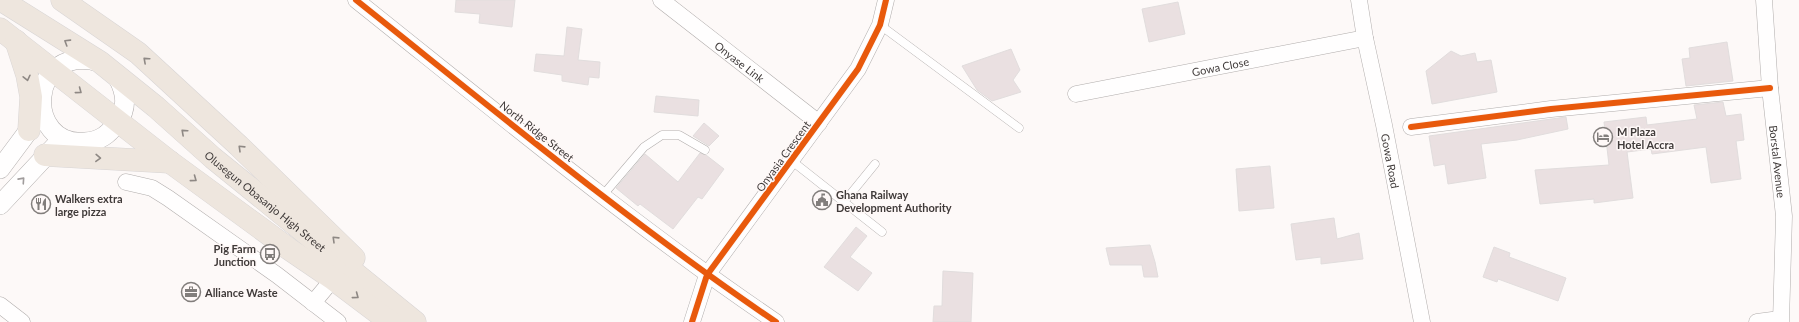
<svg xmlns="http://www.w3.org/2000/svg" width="1799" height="322" font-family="Lato,sans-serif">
<rect width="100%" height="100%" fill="#fdf9f8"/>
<!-- building -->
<path fill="#eae0e1" stroke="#e1dddd" d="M456 0H515L512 27 479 23 480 14 455 12Z
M1178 2 1185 34 1149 42 1142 9Z
M567 27 582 29 578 60 600 62 599 78 589 77 588 85 562 81V75L534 71 536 54 564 56Z
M1727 42 1733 81 1686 86 1682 59 1690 58 1689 48Z
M1011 49 1020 70 1013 80 1021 92 992 101 977 90 962 66Z
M1451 51 1461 56 1475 53 1477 62 1491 60 1497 92 1432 104 1426 71Z
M656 96 699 100 698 116 654 112Z
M1723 102 1726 116 1741 114 1744 140 1736 141 1741 179 1711 183 1706 147 1652 154 1651 149 1627 152 1633 198 1594 203V199L1540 204 1535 170 1609 165 1604 122 1646 117 1647 125 1697 119 1694 105Z
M1566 117 1568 129 1517 140 1481 144 1486 178 1448 184 1445 164 1434 166 1429 136Z
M704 123 719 136 709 146 693 136Z
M700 153 706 155 724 169 702 199 698 197 673 229 640 204 638 206 616 188 645 154 678 182Z
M1270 166 1274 208 1239 211 1236 169Z
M1334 218 1337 239 1359 233 1363 259 1321 264V257L1296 260 1291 224Z
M856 227 867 236 850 257 872 273 858 291 824 267Z
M1150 245 1155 262 1158 277H1144L1142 265H1110L1106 248Z
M1494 247 1510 253 1509 257 1566 278 1558 301 1498 279 1497 282 1483 277Z
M943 271 973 273 971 322H933L934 306H942Z"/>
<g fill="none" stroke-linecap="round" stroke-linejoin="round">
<defs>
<path id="service" d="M880 25 1019 128
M792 161 882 232
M603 195 644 147 662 135H679L705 150
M844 202 875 164"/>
<g id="minor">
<path d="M356 0C494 110 630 223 776 322"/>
<path id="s1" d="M661 0 819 123"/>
<path id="s2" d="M1359 0 1365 38 1384 125 1422 322"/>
<path id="s3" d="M1764 0 1770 88 1784 216 1781 322"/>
<path id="s4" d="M1076 94 1365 38"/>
<path d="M1411 127 1551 109 1770 88"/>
<path d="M126 182 152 188 168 198 277 275 338 322"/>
<path d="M313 303 333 279"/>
<path d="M0 305 22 322"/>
<path d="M692 322 707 275 858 69 880 25 886 0"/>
<path d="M1757 322 1780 319"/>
</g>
<path id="tertiary" d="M100 62C26 42 24 148 85 142 100 141 108 135 117 123 128 108 126 93 118 78
M0 169 29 130 36 118
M0 205 56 145"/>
<g id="primary">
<path id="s5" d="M1 0 100 62 156 107 213 158 415 322"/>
<path d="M62 0 138 53 239 146 354 258"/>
<path d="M0 29 170 162 289 249 333 279 390 322"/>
<path d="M16 41 27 75 31 97 29 130"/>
<path d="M45 155 170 162"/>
</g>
</defs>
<!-- service casing -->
<use href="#service" stroke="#b1adac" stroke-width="9"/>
<!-- minor casing -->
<use href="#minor" stroke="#b1adac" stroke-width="17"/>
<!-- tertiary casing -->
<use href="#tertiary" stroke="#b1adac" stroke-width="20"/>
<!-- primary casing -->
<use href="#primary" stroke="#d8d5d5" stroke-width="23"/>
<!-- service -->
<use href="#service" stroke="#fffefe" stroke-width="8"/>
<!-- minor -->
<use href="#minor" stroke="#fffefe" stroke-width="16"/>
<!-- tertiary -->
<use href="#tertiary" stroke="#fffefe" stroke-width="19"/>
<!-- primary -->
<use href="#primary" stroke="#eee6de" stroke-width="22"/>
<defs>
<path id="cycleway" d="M356 0C494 110 630 223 776 322
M1411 127 1551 109 1770 88
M692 322 707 275 858 69 880 25 886 0"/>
</defs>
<!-- cycleway casing -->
<use href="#cycleway" stroke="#fef8f7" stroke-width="8"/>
<!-- cycleway -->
<use href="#cycleway" stroke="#e8590c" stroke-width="6"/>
</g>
<!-- one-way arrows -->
<defs><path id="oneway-chevron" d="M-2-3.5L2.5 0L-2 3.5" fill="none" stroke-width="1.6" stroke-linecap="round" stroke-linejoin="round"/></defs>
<g stroke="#8e8884">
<use href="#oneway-chevron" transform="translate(67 42) rotate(-148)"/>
<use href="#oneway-chevron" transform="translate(146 60) rotate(-138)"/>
<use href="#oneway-chevron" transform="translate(27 78) rotate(77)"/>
<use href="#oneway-chevron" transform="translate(79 91) rotate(37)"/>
<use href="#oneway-chevron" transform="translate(184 132) rotate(-138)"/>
<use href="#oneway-chevron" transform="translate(241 148) rotate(-136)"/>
<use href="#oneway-chevron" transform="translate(98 158) rotate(2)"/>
<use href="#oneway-chevron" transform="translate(194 179) rotate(36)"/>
<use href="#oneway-chevron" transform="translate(335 239) rotate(-136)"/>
<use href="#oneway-chevron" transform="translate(356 296) rotate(37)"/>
</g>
<use stroke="#a09c9c" href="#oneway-chevron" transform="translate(22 180) rotate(-48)"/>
<!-- icons -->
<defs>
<symbol id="hotel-ring" viewBox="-11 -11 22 22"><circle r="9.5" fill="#fef8f7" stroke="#827e7c" stroke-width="1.5"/><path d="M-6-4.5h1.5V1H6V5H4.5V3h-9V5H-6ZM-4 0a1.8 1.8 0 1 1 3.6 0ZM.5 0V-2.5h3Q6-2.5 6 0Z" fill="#827e7c"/></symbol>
<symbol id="civic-ring" viewBox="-11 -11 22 22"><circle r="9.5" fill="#fef8f7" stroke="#827e7c" stroke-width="1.5"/><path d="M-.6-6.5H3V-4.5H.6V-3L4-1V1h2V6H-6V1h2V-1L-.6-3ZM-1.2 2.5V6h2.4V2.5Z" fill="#827e7c"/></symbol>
<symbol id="restaurant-ring" viewBox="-11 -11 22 22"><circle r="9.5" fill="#fef8f7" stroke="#827e7c" stroke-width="1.5"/><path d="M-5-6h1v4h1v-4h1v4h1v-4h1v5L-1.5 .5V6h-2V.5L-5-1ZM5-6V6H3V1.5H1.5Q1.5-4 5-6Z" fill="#827e7c"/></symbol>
<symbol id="bus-ring" viewBox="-11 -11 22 22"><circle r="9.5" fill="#fef8f7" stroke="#827e7c" stroke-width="1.5"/><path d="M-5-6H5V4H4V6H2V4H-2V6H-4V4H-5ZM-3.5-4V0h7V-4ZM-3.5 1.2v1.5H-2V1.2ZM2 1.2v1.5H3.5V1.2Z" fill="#827e7c"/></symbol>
<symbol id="office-ring" viewBox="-11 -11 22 22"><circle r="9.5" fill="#fef8f7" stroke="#827e7c" stroke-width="1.5"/><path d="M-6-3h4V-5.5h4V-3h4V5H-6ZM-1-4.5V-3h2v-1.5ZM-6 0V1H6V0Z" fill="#827e7c"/></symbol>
</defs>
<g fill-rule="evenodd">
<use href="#hotel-ring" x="1592" y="126" width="22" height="22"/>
<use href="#civic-ring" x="811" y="189" width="22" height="22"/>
<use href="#restaurant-ring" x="30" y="193" width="22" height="22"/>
<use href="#bus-ring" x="259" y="243" width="22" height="22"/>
<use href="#office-ring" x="180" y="281" width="22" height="22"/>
</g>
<g text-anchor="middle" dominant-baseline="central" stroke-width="3" stroke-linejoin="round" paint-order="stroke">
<!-- street labels -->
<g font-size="11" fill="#403b3a" stroke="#fef8f7">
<text stroke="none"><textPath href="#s1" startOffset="100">Onyase Link</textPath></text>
<text stroke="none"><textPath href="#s4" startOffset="147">Gowa Close</textPath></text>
<text transform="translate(537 131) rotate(38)">North Ridge Street</text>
<text transform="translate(783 156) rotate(-54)">Onyasia Crescent</text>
<text stroke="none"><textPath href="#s2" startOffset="164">Gowa Road</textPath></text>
<text stroke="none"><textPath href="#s3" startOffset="162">Borstal Avenue</textPath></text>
<text stroke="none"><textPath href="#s5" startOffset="333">Olusegun Obasanjo High Street</textPath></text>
</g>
<!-- poi labels -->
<g font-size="11" font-weight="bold" fill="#403b3a" stroke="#fef8f7" text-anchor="start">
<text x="1617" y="131">M Plaza<tspan x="1617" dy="13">Hotel Accra</tspan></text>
<text x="836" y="194">Ghana Railway<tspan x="836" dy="13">Development Authority</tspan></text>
<text x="55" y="198">Walkers extra<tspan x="55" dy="13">large pizza</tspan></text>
<text x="256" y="248" text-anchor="end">Pig Farm<tspan x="256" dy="13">Junction</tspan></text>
<text x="205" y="292">Alliance Waste</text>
</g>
</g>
</svg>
